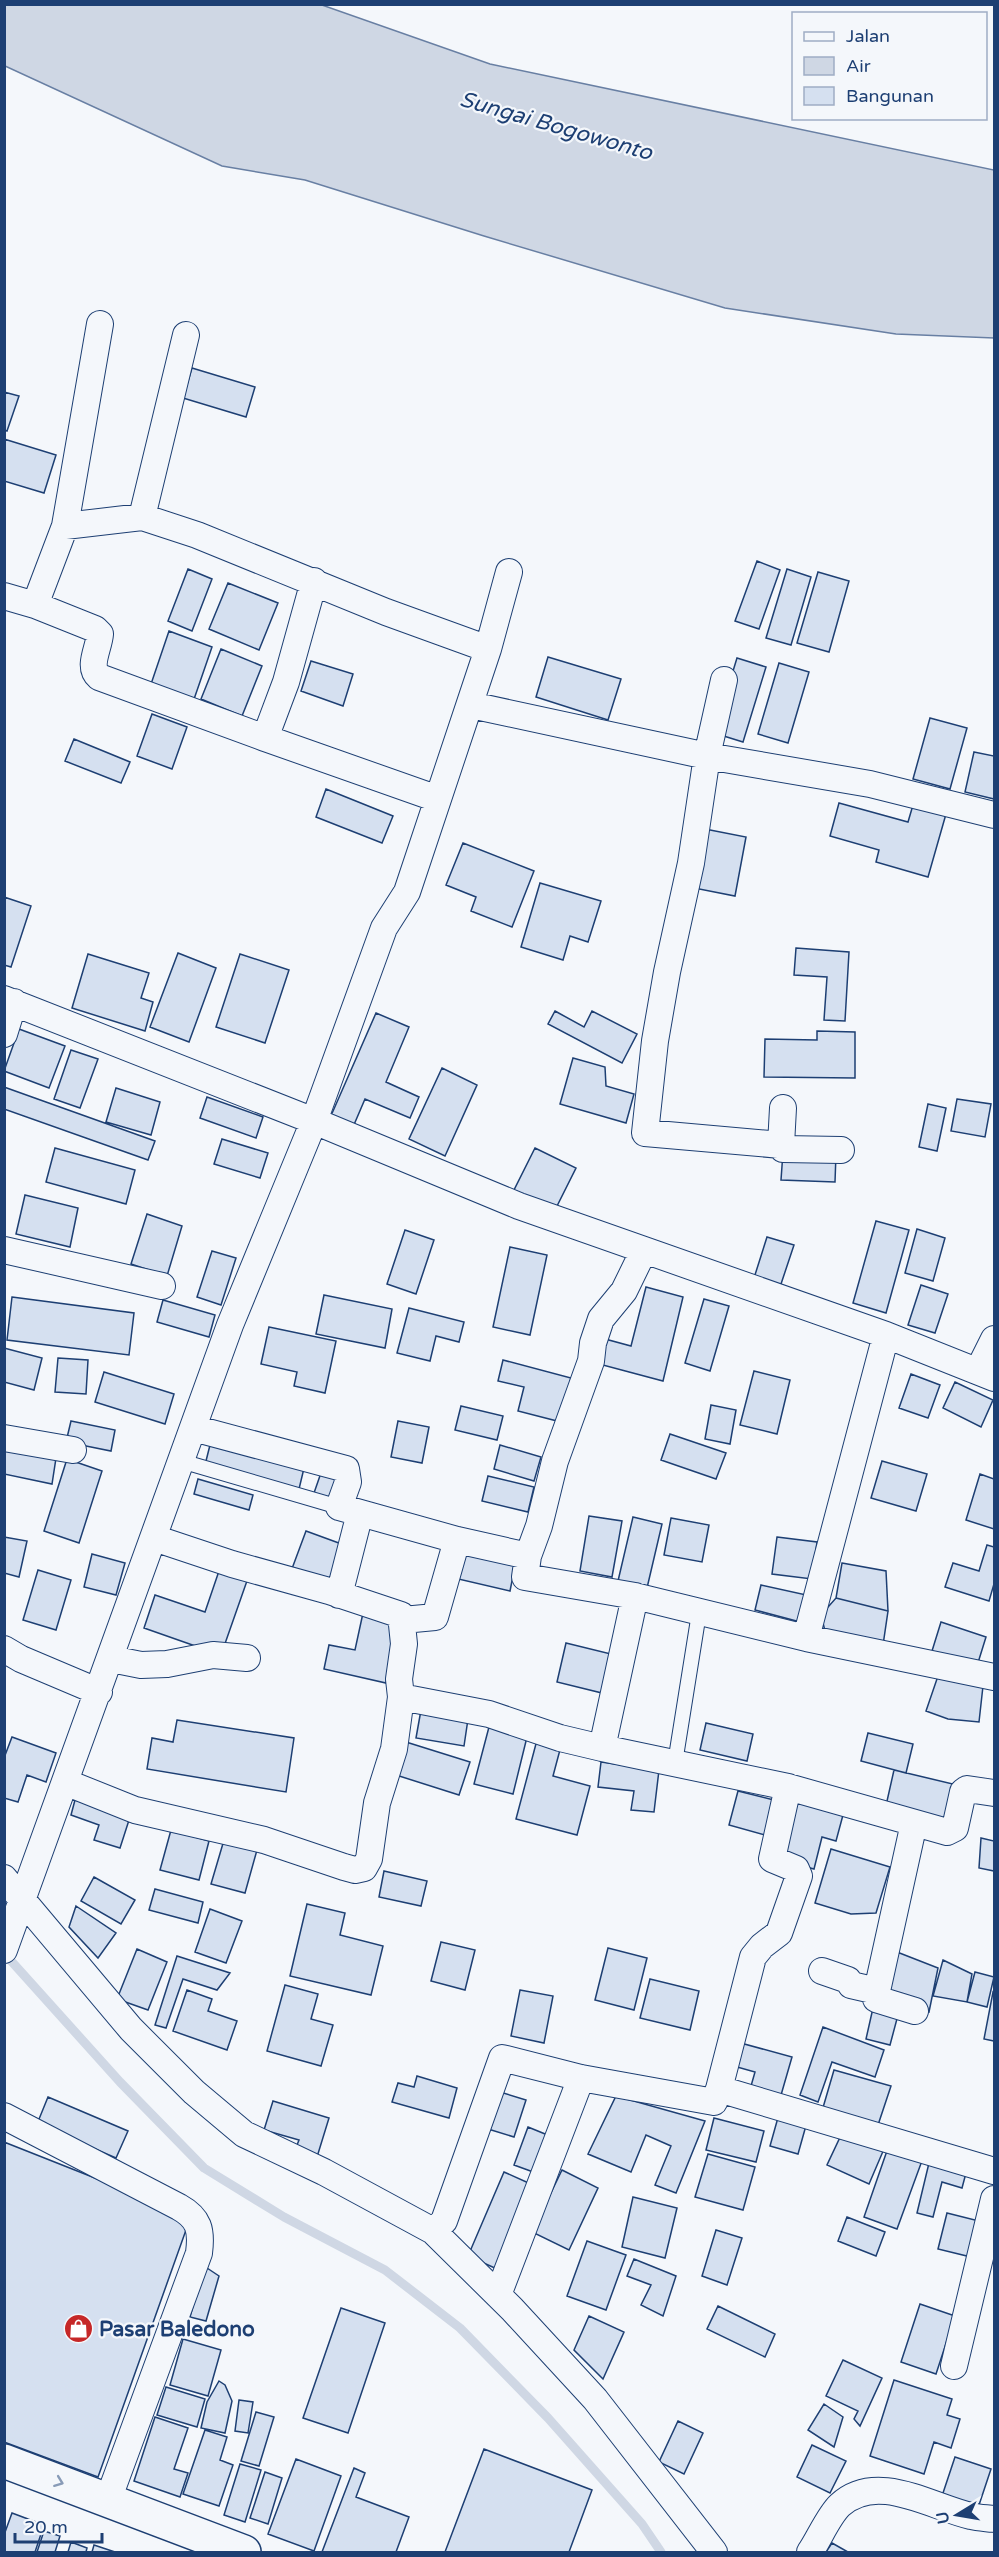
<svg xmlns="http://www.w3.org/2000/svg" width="999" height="2557" font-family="'Varela Round',sans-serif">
<rect width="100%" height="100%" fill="#f4f7fb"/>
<!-- water -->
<path fill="#cfd7e4" stroke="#687fa3" stroke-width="1.5" d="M5 4 322 5 490 64 994 170V338L896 334 725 308 484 236 305 180 222 166 5 66Z"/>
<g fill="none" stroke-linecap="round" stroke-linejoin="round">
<!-- stream -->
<path stroke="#cfd7e4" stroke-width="9" d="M4 1953 120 2082 204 2168 284 2217 385 2270 460 2328 548 2418 642 2524 661 2552"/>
</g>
<!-- building -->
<path fill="#d5e0f0" stroke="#1d3f73" stroke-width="1.5" d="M192 368 255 387 246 417 183 398Z
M4 392 19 396 7 431 4 430Z
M4 439 56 455 44 493 4 481Z
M757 561 780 570 759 629 735 621Z
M188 569 212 579 192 631 168 621Z
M787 569 811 577 791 645 766 638Z
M818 572 849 581 829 652 797 643Z
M228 583 278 603 259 650 209 629Z
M169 631 212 647 192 705 149 690Z
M221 649 262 666 242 716 201 699Z
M548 657 621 679 608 720 536 697Z
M737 658 766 667 743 742 714 733Z
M311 661 353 674 343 706 301 691Z
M779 663 809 672 788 743 758 734Z
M152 714 187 727 172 769 137 756Z
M930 718 967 728 950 789 913 779Z
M74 739 130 762 121 783 65 761Z
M974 752 994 756V799L965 792Z
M326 789 393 816 382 843 316 817Z
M839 803 908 822 913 805 946 814 928 877 876 862 879 850 830 836Z
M705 829 746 837 735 896 694 888Z
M463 843 534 871 512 927 471 911 476 897 446 885Z
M540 883 601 901 588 942 570 936 563 960 521 947Z
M4 897 31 906 11 967 4 965Z
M796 948 849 952 845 1021 824 1020 827 977 794 975Z
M178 953 216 968 189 1042 150 1027Z
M88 954 149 973 141 998 153 1002 145 1031 72 1008Z
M240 954 289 970 265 1043 216 1027Z
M555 1011 584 1027 592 1011 637 1034 622 1063 548 1024Z
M376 1013 409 1027 386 1082 419 1097 410 1118 365 1099 353 1127 330 1118Z
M19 1029 65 1046 49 1088 4 1071Z
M817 1031 855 1032V1078L764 1077 765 1039 817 1040Z
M71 1050 98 1059 80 1108 54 1099Z
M573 1058 605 1067 606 1086 634 1094 626 1123 560 1104Z
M442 1068 477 1085 445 1156 409 1139Z
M4 1087 155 1141 148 1160 4 1109Z
M116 1088 160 1102 151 1135 106 1122Z
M207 1097 263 1117 256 1138 200 1118Z
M957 1099 991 1104 985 1137 951 1131Z
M928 1104 946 1108 937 1151 919 1147Z
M222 1139 268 1153 260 1178 214 1164Z
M55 1148 135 1170 126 1204 46 1182Z
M535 1148 576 1168 555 1210 514 1190Z
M783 1152 836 1154 835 1182 781 1180Z
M25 1195 78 1208 70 1247 16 1234Z
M147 1214 182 1226 167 1276 131 1264Z
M876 1221 909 1230 886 1313 853 1303Z
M917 1229 945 1238 933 1281 905 1273Z
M405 1230 434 1240 416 1294 387 1284Z
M767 1237 794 1245 780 1287 754 1278Z
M510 1247 547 1255 530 1335 493 1327Z
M212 1251 236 1258 221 1305 197 1297Z
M921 1285 948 1294 935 1333 908 1325Z
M646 1287 683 1297 663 1381 599 1364 605 1339 631 1346Z
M324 1295 392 1309 385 1348 316 1334Z
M12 1297 134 1313 129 1355 7 1340Z
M704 1299 729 1306 710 1371 685 1363Z
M163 1300 215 1315 209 1337 157 1322Z
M409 1308 464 1322 459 1342 436 1336 430 1361 397 1353Z
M269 1327 336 1341 325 1393 294 1386 297 1372 261 1364Z
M4 1348 42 1358 34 1390 4 1382Z
M58 1358 88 1360 86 1394 55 1392Z
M503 1360 571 1378 561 1422 518 1411 524 1387 498 1381Z
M754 1371 790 1380 777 1434 740 1425Z
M104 1372 174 1394 165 1424 95 1402Z
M911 1374 940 1385 928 1418 899 1408Z
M955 1382 993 1400 981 1427 943 1408Z
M711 1405 736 1410 730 1444 705 1439Z
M461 1406 503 1416 497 1440 455 1430Z
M71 1421 115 1430 111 1451 66 1442Z
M398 1421 429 1427 422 1463 391 1457Z
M670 1434 726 1453 716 1479 661 1460Z
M211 1441 305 1464 299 1489 205 1465Z
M500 1445 541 1457 534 1481 494 1469Z
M4 1447 56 1458 52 1484 4 1474Z
M67 1459 102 1471 79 1543 44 1531Z
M882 1461 927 1474 916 1511 871 1498Z
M323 1467 343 1474 334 1500 314 1493Z
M980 1474 994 1479V1529L966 1520Z
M488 1476 534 1487 528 1512 482 1501Z
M198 1479 253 1495 249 1510 194 1494Z
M589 1516 622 1521 612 1577 580 1571Z
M633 1517 662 1524 647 1588 618 1581Z
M671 1518 709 1525 702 1562 664 1555Z
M306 1531 347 1546 331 1589 290 1574Z
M4 1537 27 1541 19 1577 4 1573Z
M777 1537 817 1542 812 1579 772 1574Z
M987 1545 994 1547V1584L989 1601 945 1587 953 1563 979 1571Z
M461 1549 516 1561 510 1591 454 1578Z
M92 1554 125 1563 116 1595 84 1587Z
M842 1563 886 1571 888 1611 836 1598Z
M220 1568 248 1578 221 1655 144 1628 155 1595 205 1612Z
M38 1570 71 1580 56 1630 23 1620Z
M761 1585 811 1596 804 1623 755 1610Z
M836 1598 888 1611 883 1645 825 1631 821 1615Z
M363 1613 400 1622 386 1683 324 1669 329 1645 355 1650Z
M941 1622 986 1637 977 1666 932 1651Z
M566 1643 611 1654 602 1693 557 1682Z
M939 1673 984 1677 979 1722 948 1719 926 1711Z
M421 1710 468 1719 464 1746 416 1738Z
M177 1720 294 1738 286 1792 147 1769 152 1738 173 1742Z
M706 1723 753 1734 747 1761 700 1750Z
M489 1727 527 1737 513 1794 474 1784Z
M868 1733 913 1744 906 1773 861 1761Z
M12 1737 56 1753 46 1782 27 1775 18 1802 4 1798V1758Z
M537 1740 561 1746 553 1776 590 1786 577 1835 516 1819Z
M406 1742 470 1762 459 1795 396 1775Z
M601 1762 659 1770 654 1812 631 1810 634 1791 598 1787Z
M894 1770 957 1785 947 1825 885 1810Z
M738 1791 774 1800 765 1835 729 1825Z
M75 1800 130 1817 120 1848 94 1840 99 1825 71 1815Z
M795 1802 843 1815 836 1841 822 1837 814 1869 781 1860Z
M171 1830 209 1841 199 1880 160 1870Z
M981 1838 994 1841V1871L979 1868Z
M224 1840 257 1850 245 1893 211 1884Z
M831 1849 890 1867 876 1913 851 1914 815 1903Z
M384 1871 427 1881 421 1906 379 1897Z
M94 1877 135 1900 121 1924 81 1901Z
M155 1889 203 1902 198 1923 149 1910Z
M307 1904 345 1913 340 1935 383 1946 371 1995 290 1976Z
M76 1906 116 1933 98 1958 69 1927Z
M210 1909 242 1921 226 1963 195 1952Z
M441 1942 475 1950 465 1990 431 1981Z
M608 1948 647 1958 634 2010 595 2000Z
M137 1949 167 1962 148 2010 117 1999Z
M897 1952 938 1968 929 2012 885 1999Z
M177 1956 230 1973 217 1990 183 1979 166 2028 155 2025Z
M943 1960 972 1974 967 2002 933 1996Z
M975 1972 994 1977 987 2007 967 2002Z
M650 1979 699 1991 690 2030 640 2018Z
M285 1985 318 1994 311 2019 333 2025 321 2066 267 2051Z
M187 1990 212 1999 208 2011 237 2021 227 2050 173 2031Z
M520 1990 553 1996 544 2043 511 2036Z
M993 1992 994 1993V2041L984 2039Z
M873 2008 898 2015 890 2045 866 2039Z
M823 2027 884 2050 875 2077 832 2062 818 2102 800 2095Z
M737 2042 792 2057 779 2102 749 2093 755 2072 730 2065Z
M834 2070 891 2086 877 2128 822 2111Z
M417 2076 457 2088 449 2118 392 2102 398 2083 414 2087Z
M500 2092 526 2100 514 2137 488 2129Z
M616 2096 705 2121 676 2193 655 2185 671 2146 646 2135 631 2172 588 2154Z
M48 2097 128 2131 116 2158 37 2124Z
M273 2101 329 2118 317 2157 295 2150 299 2140 264 2130Z
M779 2114 807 2122 798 2154 770 2146Z
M714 2118 764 2131 756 2162 706 2150Z
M528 2127 550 2136 536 2173 514 2165Z
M843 2131 884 2149 869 2184 827 2165Z
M4 2142 191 2216 98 2477 4 2442Z
M889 2145 923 2158 897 2229 864 2217Z
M708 2154 755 2167 743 2210 695 2197Z
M929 2163 966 2173 962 2188 942 2182 933 2217 917 2213Z
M562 2170 598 2188 569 2250 532 2232Z
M504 2172 533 2185 497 2269 468 2256Z
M633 2197 677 2208 665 2258 622 2247Z
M947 2213 979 2221 971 2257 938 2249Z
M847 2217 885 2232 876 2256 838 2241Z
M716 2230 742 2238 727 2285 702 2276Z
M587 2241 626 2255 606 2310 567 2296Z
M634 2259 676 2276 663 2316 641 2305 651 2285 627 2276Z
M204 2266 219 2276 206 2321 190 2317Z
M920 2304 955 2316 936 2374 901 2362Z
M718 2306 775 2334 765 2357 707 2329Z
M341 2308 385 2323 348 2433 303 2418Z
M589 2316 624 2332 603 2379 574 2350Z
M183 2339 221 2350 208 2396 170 2385Z
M843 2360 882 2378 860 2426 854 2419 858 2411 826 2396Z
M894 2380 952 2399 947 2415 960 2419 951 2448 934 2442 924 2474 870 2456Z
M219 2381 225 2385 232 2401 225 2433 201 2428 207 2402Z
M166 2387 205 2399 197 2427 157 2415Z
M239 2400 253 2402 248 2433 235 2431Z
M824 2404 843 2417 834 2447 808 2430Z
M256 2412 274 2417 259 2466 241 2461Z
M155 2417 188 2428 174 2469 188 2473 180 2497 134 2481Z
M678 2421 703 2433 684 2474 659 2462Z
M205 2430 227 2437 220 2460 233 2465 219 2506 183 2494Z
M812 2445 846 2461 830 2493 797 2477Z
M484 2449 592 2490 569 2552H445Z
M955 2457 991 2469 978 2508 942 2496Z
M296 2459 341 2476 314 2551 268 2534Z
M240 2464 261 2470 245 2522 224 2515Z
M354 2468 365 2473 356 2497 409 2517 396 2552H322Z
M265 2472 282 2478 268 2524 250 2518Z
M12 2513 44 2525 35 2552H4V2535Z
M44 2531 60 2536 55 2552H37Z
M71 2542 87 2548 86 2552H68Z
M832 2543 848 2552H826Z
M94 2545 115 2552H92Z"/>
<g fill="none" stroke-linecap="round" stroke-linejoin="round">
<defs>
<path id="service" d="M181 1461 339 1507
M675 1763 699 1613"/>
<path id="minor" d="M142 517 186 335
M314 581 286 682 265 738 438 799
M4 596 35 605 65 526 100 324
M35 605 95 629 100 634C99 648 87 667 99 677L265 738
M488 649 509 572
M724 680 707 756 691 863 667 972 655 1041 645 1133 781 1145 783 1149 841 1150
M471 705 707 756 870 784 994 815
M4 999 314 1121 519 1206 886 1335 994 1378
M4 1034 14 1002
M781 1145 783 1108
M4 1250 162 1286
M644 1250 624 1291 601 1319 593 1343 591 1361 555 1461 539 1526 528 1556 525 1577 635 1596 806 1638 994 1677
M978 1371 994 1339
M193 1428 346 1469 348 1482 339 1507 457 1540 528 1556
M4 1438 73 1450
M339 1595 360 1513
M403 1620 435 1617 457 1540
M806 1638 886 1335
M4 1649 21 1659 99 1692
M111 1659 141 1665 167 1664 213 1655 247 1658
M401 1697 489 1714 560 1738 602 1748 788 1787 947 1832 955 1828 963 1792 967 1789 994 1793
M602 1748 635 1596
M65 1782 135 1810 264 1840 344 1867 355 1870 364 1868 369 1859 377 1803 394 1749 401 1697 399 1679 404 1644 401 1615 329 1591 232 1564 154 1538
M4 1878 131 2029 194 2092 244 2134 324 2172 433 2231 512 2309 595 2399 714 2552
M4 1950 230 1325 314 1121 384 928 407 892 488 649 386 612 197 535 142 517 65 526
M822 1971 848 1980 851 1985 877 1991 914 1823
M877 1991 876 1999 915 2011
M719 2089 994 2171
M4 2116 179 2207C199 2218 202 2230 199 2253L108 2500
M433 2231 444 2221 502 2058 581 2078 714 2102 719 2089 753 1957 762 1946 779 1933 799 1876 796 1869 772 1859 788 1787
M498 2295 581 2078
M954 2366 994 2199
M810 2552C819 2539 829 2515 840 2505 877 2471 931 2507 971 2516 979 2518 987 2518 994 2519"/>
<path id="primary" d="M4 2461 244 2552"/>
</defs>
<!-- service casing -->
<use href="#service" stroke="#1d3f73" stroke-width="16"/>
<!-- minor casing -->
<use href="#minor" stroke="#1d3f73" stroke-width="28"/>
<!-- primary casing -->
<use href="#primary" stroke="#1d3f73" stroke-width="36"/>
<!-- service -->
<use href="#service" stroke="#f4f7fb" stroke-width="14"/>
<!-- minor -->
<use href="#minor" stroke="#f4f7fb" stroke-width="26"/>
<!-- primary -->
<use href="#primary" stroke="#f4f7fb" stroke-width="33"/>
</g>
<!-- one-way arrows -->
<defs><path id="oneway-chevron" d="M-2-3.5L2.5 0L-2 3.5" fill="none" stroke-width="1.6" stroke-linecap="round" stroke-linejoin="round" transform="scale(1.5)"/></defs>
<use stroke="#889bb7" href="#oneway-chevron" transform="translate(59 2482) rotate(21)"/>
<!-- icons -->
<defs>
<symbol id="shop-disc" viewBox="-11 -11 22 22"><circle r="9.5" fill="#c62828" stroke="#f4f7fb"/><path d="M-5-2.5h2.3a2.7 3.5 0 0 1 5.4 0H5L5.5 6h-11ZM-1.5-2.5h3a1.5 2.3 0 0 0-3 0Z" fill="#fff"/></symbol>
</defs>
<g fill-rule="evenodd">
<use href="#shop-disc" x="62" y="2312" width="33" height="33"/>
</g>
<g text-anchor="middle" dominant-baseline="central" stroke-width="4.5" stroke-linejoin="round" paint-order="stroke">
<!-- poi labels -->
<g font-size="21" font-weight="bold" fill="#1d3f73" stroke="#f4f7fb" text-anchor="start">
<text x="99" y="2329">Pasar Baledono</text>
</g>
<!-- water labels -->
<g font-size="22" font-style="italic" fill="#1d3f73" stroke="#f4f7fb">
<text transform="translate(556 126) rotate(16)">Sungai Bogowonto</text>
</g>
</g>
<!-- border -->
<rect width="999" height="2557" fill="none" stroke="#1d3f73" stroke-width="12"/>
<!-- legend -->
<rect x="792" y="12" width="195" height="108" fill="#f4f7fb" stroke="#9eadc5" stroke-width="1.5"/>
<rect x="804" y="32" width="30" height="9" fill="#f4f7fb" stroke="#9eadc5" stroke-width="1.5"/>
<text x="846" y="42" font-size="18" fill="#1d3f73">Jalan</text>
<rect x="804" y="57" width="30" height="18" fill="#cfd7e4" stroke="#9eadc5" stroke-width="1.5"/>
<text x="846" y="72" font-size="18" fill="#1d3f73">Air</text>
<rect x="804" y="87" width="30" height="18" fill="#d5e0f0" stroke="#9eadc5" stroke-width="1.5"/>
<text x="846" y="102" font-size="18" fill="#1d3f73">Bangunan</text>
<!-- north arrow -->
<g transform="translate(957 2515) rotate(259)" stroke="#f4f7fb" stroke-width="4.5" paint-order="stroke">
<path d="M0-4.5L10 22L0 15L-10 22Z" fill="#1d3f73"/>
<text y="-9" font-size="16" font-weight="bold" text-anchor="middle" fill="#1d3f73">U</text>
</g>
<!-- scale -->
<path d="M15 2533v9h87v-9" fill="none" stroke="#1d3f73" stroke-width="3"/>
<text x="24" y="2533" font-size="18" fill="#1d3f73" stroke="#f4f7fb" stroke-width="4.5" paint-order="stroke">20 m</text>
</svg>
